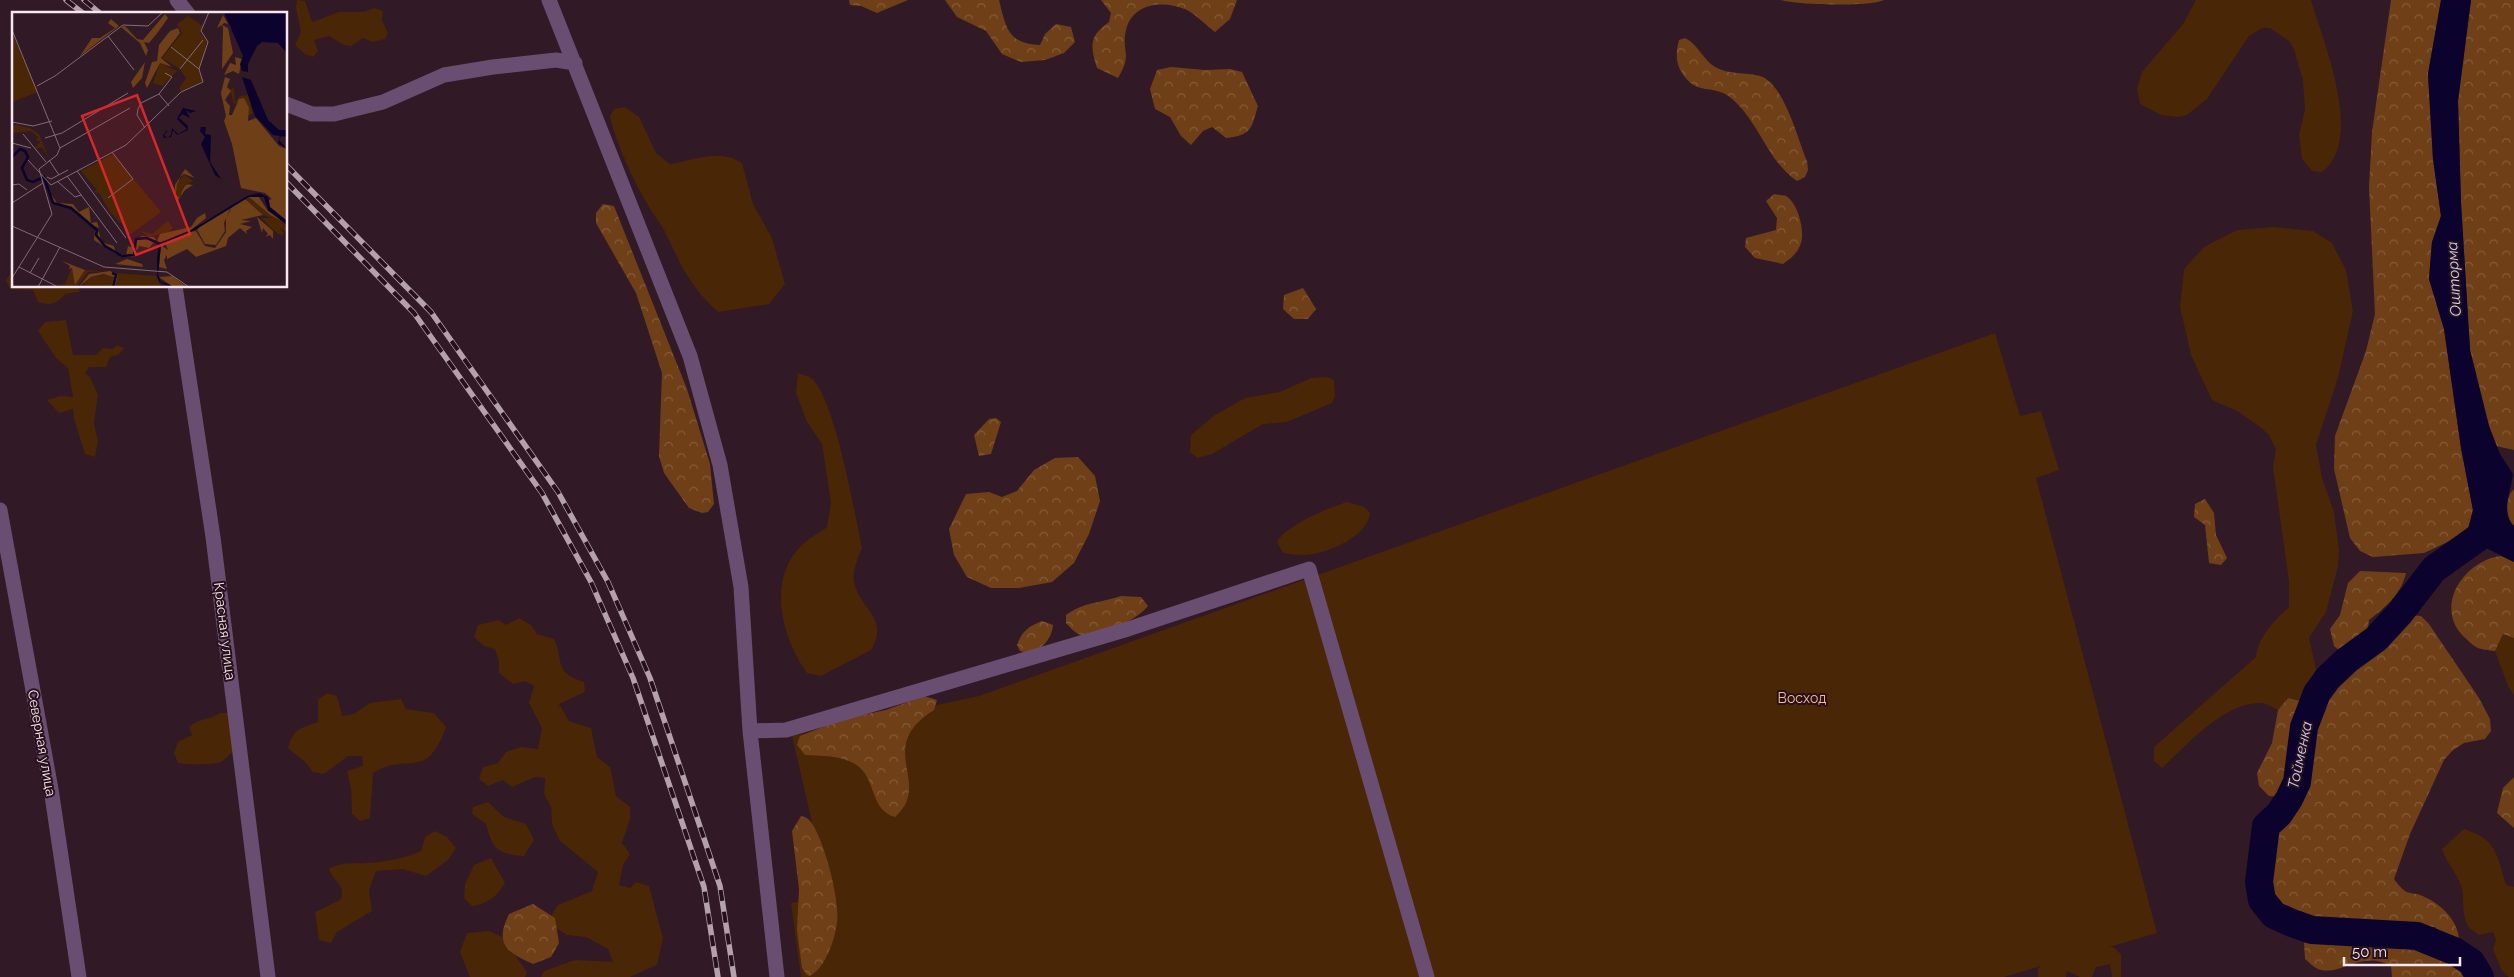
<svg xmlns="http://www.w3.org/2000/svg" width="2514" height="977" font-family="Raleway,sans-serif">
<defs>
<pattern id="forest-crowns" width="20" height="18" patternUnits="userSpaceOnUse" patternTransform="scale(1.25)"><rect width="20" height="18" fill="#6f4017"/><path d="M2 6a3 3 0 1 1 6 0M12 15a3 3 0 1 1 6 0" fill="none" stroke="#845c39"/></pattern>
</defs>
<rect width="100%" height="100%" fill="#311925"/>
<!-- green -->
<path fill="#492606" d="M297 0 305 1 312 22 339 12H363L374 8 383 11 382 20 388 33 385 39 372 42 363 38 351 46 344 45 329 36 314 40 318 51 313 57 305 54 295 45 301 32 296 8Z
M2196 0H2311C2323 41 2365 140 2322 172L2312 171 2302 159 2299 135 2305 110 2303 81 2294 49 2290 42 2270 28H2262L2249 36 2207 99 2187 115 2178 117 2161 115 2140 104 2137 89 2142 72 2183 24Z
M625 107 639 117 656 153 670 164C695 160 719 148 742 163L753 204 772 238 785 284 769 304 718 312C687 283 682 266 664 230 660 222 653 215 649 207 635 184 615 142 610 116L614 109Z
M2273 227 2313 231 2332 243 2346 270 2353 311 2338 378 2316 445 2322 478 2334 512 2339 550 2338 567 2326 612 2309 638 2316 669 2301 701 2288 698 2278 710C2273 707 2265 703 2260 703 2223 703 2187 745 2162 768L2154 761V747L2256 657C2259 635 2273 622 2289 607V581L2273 467 2276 450 2269 435 2260 427 2239 412 2212 400 2191 355 2180 307 2184 269 2204 247 2237 230Z
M14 269V286H80L79 292 65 294C57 304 51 306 38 302L33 290 10 289 6 280Z
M66 320 73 355H96L103 348 113 349 117 345 124 348 118 355 110 357 106 367H89L85 373 90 377 98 395 94 423 98 441 95 457 85 454 74 419 73 409 59 413 47 400 60 396 73 397 68 368 56 358 38 331 45 322Z
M1995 333 2020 416 2041 411 2059 470 2036 478 2157 933 2109 947H2113L2121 954V977H2112L2110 964 2096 967 2092 977H2080L2067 971 2066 977H2038V968L2041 966 2004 977H801L791 903 829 896 792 736 979 696Z
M798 373C802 375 809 376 812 379 835 399 855 514 862 548 858 558 852 571 854 582 860 610 890 617 871 650L821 676 807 673C782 638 766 579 802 545 809 538 819 533 827 527L831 503 822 444 806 420 796 393Z
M1328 377 1334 380 1335 396 1332 403 1287 422 1263 424 1212 454 1197 458 1190 452 1191 435 1215 415 1245 398 1280 392 1311 378Z
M1347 502 1365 507 1370 513C1368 537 1325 555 1303 555 1297 555 1290 554 1283 553L1277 542C1286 525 1328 508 1347 502Z
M519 618 531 625 537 634 554 639C565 661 552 672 584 682L585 692 559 704 569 721 591 728 597 757 610 767 616 796 630 807V819L622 843 630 854 623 865 619 885 630 888 636 882 649 886 663 938 657 965 630 977H541L544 971 575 960 613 962 608 949 586 937 567 935 553 926 552 914 558 905 592 891 598 872 560 841 552 824 551 807 544 794 545 778 535 777 512 787 503 780 488 786 479 779 483 767 498 763 506 752 521 747 538 749 542 728 529 703 534 686 525 681 513 684 499 673V661L495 649 484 646 474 637 478 625 499 620 506 625Z
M2503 634 2514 638V695L2508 686 2495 651Z
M327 693 337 696 342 716 354 714 370 703 401 699 406 709 434 713 446 727C426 783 408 751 373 773L370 818 360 821 352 814 351 789 347 771 363 766 362 756H348L324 774 313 772 306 763 288 748C294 728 299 729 318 722V700Z
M220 713H230L234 751C230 754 226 759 221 762 215 765 185 765 178 763L174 753 178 742 192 735 189 727C199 718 210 720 220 713Z
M488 802 504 817 526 824 534 840 524 856C498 854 492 849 486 824L472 814 473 807Z
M2464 829C2497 839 2497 855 2506 885L2514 887V977H2509L2502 971 2493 949 2496 940 2493 932 2479 935C2475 932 2469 929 2467 924 2462 915 2464 900 2462 889 2459 875 2446 863 2442 849Z
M435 831 447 837 456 848 448 860 426 876 403 869 376 871 369 890 372 911 337 932 331 943 319 940 315 912 340 900C347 885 333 882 329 869 342 860 363 865 379 862 393 860 409 857 421 851L425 837Z
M491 858 505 883C496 897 488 904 472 906L464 898 465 884 474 865Z
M489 931 502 937 527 972 525 977H470L460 952 467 933Z"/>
<!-- forest -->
<path fill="url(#forest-crowns)" d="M849 0H908L877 13 861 6 850 5Z
M945 0H999C1006 28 1008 44 1040 45L1045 34 1056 24 1071 27 1075 42 1064 53 1045 60 1021 62 1002 54 986 31 957 17Z
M1101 0H1237L1230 19 1215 32C1206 25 1196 15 1187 10 1164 0 1133 2 1126 30 1121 52 1133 53 1118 78L1097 68C1090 46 1089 36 1109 22L1111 13Z
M1781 0H1884C1871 7 1797 5 1781 0Z
M2391 0H2441L2428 74 2433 159 2441 216 2432 242 2429 279 2444 329 2461 448 2473 510 2467 533 2424 553 2373 557 2360 551 2350 538 2334 469 2335 436 2366 351 2375 314 2369 187 2372 132Z
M2471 0H2514V450L2496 446 2489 426 2470 350 2461 203 2458 101Z
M1685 38C1698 44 1703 60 1715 67 1729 75 1745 72 1760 76 1784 83 1798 140 1807 161L1808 170 1805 177 1797 181C1767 161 1759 121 1731 98 1713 83 1697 97 1682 73 1675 62 1676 52 1679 40Z
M1171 67 1205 70 1230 69 1242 72 1258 106C1251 129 1252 135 1226 138L1212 127 1203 131 1191 145 1181 136 1170 117 1155 109 1150 89 1157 70Z
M1774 194C1778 195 1783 195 1786 196 1798 203 1805 231 1801 243 1798 253 1791 258 1783 264L1755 258 1745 247 1746 238 1776 230 1777 218 1766 201Z
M603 204 614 206 687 389 710 464 714 504 708 512 702 513 689 508 664 473 659 456 662 373 636 293 596 223V213Z
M1303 288 1316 309 1308 319H1294L1283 309 1284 295Z
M996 418 1001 422 991 454 979 456 974 435 989 419Z
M1078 457 1095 476 1100 501 1089 534 1074 563 1052 582 1019 588H991L967 577 954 555 949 529 966 494 989 492 1002 497 1017 491 1034 470 1055 458Z
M2514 489V526C2505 517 2505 497 2514 489Z
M2205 499 2214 513 2216 535 2227 558 2221 565 2209 563 2205 525 2194 517 2195 504Z
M2501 556 2514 562V638L2503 634 2495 651C2489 650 2481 650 2476 647 2472 645 2468 640 2464 637 2433 607 2464 560 2501 556Z
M2360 571 2406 573C2401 594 2386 607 2369 620L2366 640 2368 649 2384 638 2410 615 2421 616 2429 624 2479 698 2490 719 2491 731 2485 739 2464 743 2453 750 2444 760 2410 834 2394 879C2397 883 2401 888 2405 891 2409 894 2416 893 2420 895 2439 902 2459 920 2459 941L2446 940 2435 927 2418 926 2374 929 2342 922 2307 918 2287 913 2273 900 2266 887 2267 852 2272 833 2281 811 2296 787 2309 758 2312 745 2306 732 2321 687 2340 670 2346 656 2334 646 2330 629 2340 615 2348 583Z
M1121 596 1141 597 1148 606C1137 620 1095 641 1078 634 1073 631 1070 627 1066 623V615C1084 602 1100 603 1121 596Z
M1042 621 1053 625C1052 641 1036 657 1020 651L1017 645C1022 631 1029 626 1042 621Z
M924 696 937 700 934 710C873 748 934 783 895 817 870 810 876 779 858 766 843 755 822 756 805 755L797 745 800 736 843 719 886 710Z
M2288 698 2301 701 2291 749 2293 767 2287 785 2280 797 2269 796 2259 786 2257 773 2272 743 2278 710Z
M2514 777V828L2497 813 2503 788Z
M801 816C805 817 808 818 811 822 824 840 840 899 837 922 835 939 826 967 810 976L807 975 802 968 797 930 799 889 792 831Z
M533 904 555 918 559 943 551 957 533 964C505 952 495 943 509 914Z
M2329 935C2340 935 2353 934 2364 936 2375 937 2384 945 2394 945 2427 948 2444 949 2466 977H2392L2391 966C2362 949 2341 977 2318 969 2313 967 2309 962 2305 959L2304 943 2313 937Z"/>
<!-- water -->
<path fill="#0b022e" d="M2441 0H2471L2458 101 2461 203 2470 350 2489 426 2500 454 2513 474C2511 490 2500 513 2514 526V562L2478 544 2467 533 2473 510 2461 448 2444 329 2429 279 2432 242 2441 216 2433 159 2428 74Z"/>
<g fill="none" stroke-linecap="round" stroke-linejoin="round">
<!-- river -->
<path stroke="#0b022e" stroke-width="28" d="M2480 977 2471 962 2454 951 2417 936 2312 930 2292 923 2274 915 2262 900 2259 882 2266 826 2279 814 2289 799 2297 782 2304 727 2317 693 2328 678 2347 660 2376 639 2400 613 2434 569 2493 527"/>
<!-- street -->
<path stroke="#694e72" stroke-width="15" d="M177 0 188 14
M549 0 690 356 720 465 741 587 750 731 777 977
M286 104 312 114H334L383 102 444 75 493 67 556 60 575 63
M175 286 213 537 268 977
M0 510 51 789 79 977
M750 731 786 730 1128 629 1309 569 1427 977"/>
<defs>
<path id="rail" d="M66 0 84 14
M84 0 101 14
M286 165 431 312 558 492 608 582 650 678 720 886 734 977
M286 182 414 313 542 493 591 582 633 678 704 887 718 977"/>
</defs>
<!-- rail casing -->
<use href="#rail" stroke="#b4a1aa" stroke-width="5.5"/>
<!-- rail -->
<use href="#rail" stroke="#27101b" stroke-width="4" stroke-dasharray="11" stroke-linecap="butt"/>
</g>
<g text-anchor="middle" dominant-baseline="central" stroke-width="4" stroke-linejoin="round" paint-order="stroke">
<!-- street labels -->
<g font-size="14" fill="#f8e7ee" stroke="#27101b">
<text transform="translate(225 631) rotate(83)">Красная улица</text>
<text transform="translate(42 743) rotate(80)">Северная улица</text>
</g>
<!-- park labels -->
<g font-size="14" fill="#fabd90" stroke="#27101b">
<text x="1802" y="698">Восход</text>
</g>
<!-- water labels -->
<g font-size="15" font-style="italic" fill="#cecff1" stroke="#27101b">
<text transform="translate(2454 279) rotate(-93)">Ошторма</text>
<text transform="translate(2300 755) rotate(-78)">Тойменка</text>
</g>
</g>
<!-- overview -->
<g transform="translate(12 12)">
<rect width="275" height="275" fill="#311925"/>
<path d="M176 4 191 14 188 21 195 29 187 58 191 69 169 79 167 76 174 66 168 57 150 46 170 21 165 12ZM0 21 26 80 0 90ZM148 51 165 59 150 74 141 71ZM222 76 223 90 228 84 236 83 241 102 236 103 237 96 227 89 222 93 218 77ZM5 113 18 116 27 122 37 147 30 135 22 137 29 129H24L26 125 19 119 1 121 0 114ZM101 142 149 200 119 222H114V216L98 200 87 181 81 180 85 178 69 159ZM237 185 258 203 272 210 275 220 268 216 272 221 270 224 260 217 250 206H260L251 203 233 187ZM156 209 161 216 157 220 137 225 128 219 140 222ZM60 255 64 271 73 258 90 259H94L76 260 65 275 43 273 53 272ZM105 261 144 264 149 275H104ZM98 262 102 266 98 275H70L79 265Z" fill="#492606"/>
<path d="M153 2 156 6 146 20 137 31 132 30 136 38 134 44 128 31 109 15 113 14 125 27 131 28ZM211 3 216 12 212 11 210 13 216 16 221 41 210 57 211 16 210 13 205 16ZM99 7 107 14 68 44 80 26H88L103 16 96 11ZM166 16 168 21 149 46 160 55 148 51 135 76 133 71 140 50 145 49 147 33 158 19ZM223 45 230 47 227 62 221 59 212 63 218 51 224 53ZM133 50 130 66 121 76 119 70ZM213 65 218 67 215 75 219 79 213 88 218 94 217 103H220L227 87 232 86 237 96 236 109 244 106 267 134 275 137V209L258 195 257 188 260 187 253 181 229 176 220 132 212 109 214 104 209 81ZM173 157 183 166 172 162 168 165 164 182 166 185 174 172 181 173 173 178 166 188 162 182 163 173ZM36 178 45 191 61 192 67 200 77 195 79 211 85 210 87 216 80 213 57 195 43 192ZM246 184 256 199 272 210 258 203 237 185ZM233 187 251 203 229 208 239 209 228 212 240 215 234 219 235 222 228 216 216 226 214 234 184 245 175 237 155 247V243L152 248 155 257 147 255 149 233 156 238 153 231 171 221 184 219 193 234 203 236 214 220V206L219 197H218L212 211 213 219 204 233 193 232 185 218 190 211ZM193 201 194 206 179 218 149 231 145 229 148 222 179 215 185 206ZM245 205 261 219V227L258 223 253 225 256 222 251 216 250 221ZM83 218 85 222 87 219 89 230 102 234 104 242 82 228ZM130 224 142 225 144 228H139L142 230 137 236 127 234 125 239 123 234 122 245H108L109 242 114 243 116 234 122 236 120 231 123 233V228ZM115 247 130 252 131 255 103 252ZM50 249 73 258 63 273 60 256 57 257 58 254ZM98 259 106 263 103 275H99L102 265 92 262 79 265 67 275 77 262ZM160 264 175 275H161L147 265Z" fill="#6f4017"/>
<path d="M172 162 181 169 171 175 168 186 164 182 165 172Z" fill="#492606"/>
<path d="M212 0H275V41L266 31 250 30 245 34 236 52V60L230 59 228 52 231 44ZM230 65 239 68 256 108 267 118H275V125L269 124 267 128 275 137 266 131 268 124 261 123 243 104ZM171 96 184 99 178 101 174 98 178 106 170 102 167 106 176 114V118L165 123 161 118 159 125 152 126 151 123 155 119 149 118 156 119 152 123 155 126 159 123 160 116 166 122 175 117 165 107ZM189 115H194L193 122 199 123 198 150 209 167 203 163 189 132 193 125 188 119ZM247 181 256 185 258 195 275 209V213L256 198 252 185H237L183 218 149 233 146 263 149 270 157 272 160 275 151 272 147 269 145 264V246L147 231 179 218 235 184Z" fill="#0b022e"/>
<path fill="none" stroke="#0b022e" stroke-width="2.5" d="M0 145 8 137 13 139 16 145 10 156 15 168 21 170 32 165 41 191 59 196 85 218 84 223 93 234 110 244 122 243 124 227 135 226 148 232M100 261 104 263 101 275"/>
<path fill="none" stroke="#816b75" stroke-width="1" d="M0 18 48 136 45 143 27 157 40 202 0 266M96 24 122 58M159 35 187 57M168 57 191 28M25 74 43 64 111 13 136 14 151 0M147 82 157 94M0 110 21 114 40 109M133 116 125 103 126 97 129 91 147 82 160 65 153 61M11 122 34 150M33 126 50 121 116 81M0 131 19 136M48 136 118 96M16 148 39 173 114 133 169 80 191 70 187 57 196 30 189 19 197 0M37 148 47 163M65 159 114 226M55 164 105 231M35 165 39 167 56 158M45 169 63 185 69 183M0 173 7 172 15 178M96 186 121 167 100 140M0 191 31 171M0 214 92 255 155 260 177 275M7 255 46 275M18 261 27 246M26 275 48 235"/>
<path fill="#d62828" fill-opacity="0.15" stroke="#d62828" stroke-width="2.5" d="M125 83 178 222 124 243 70 104Z"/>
<rect width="275" height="275" fill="none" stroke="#f8e7ee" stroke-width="2.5"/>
</g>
<!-- scale -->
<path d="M2344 957v8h116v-8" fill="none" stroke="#f8e7ee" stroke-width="2.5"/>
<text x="2352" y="957" font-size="15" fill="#f8e7ee" stroke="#27101b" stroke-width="4" paint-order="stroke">50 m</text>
</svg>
